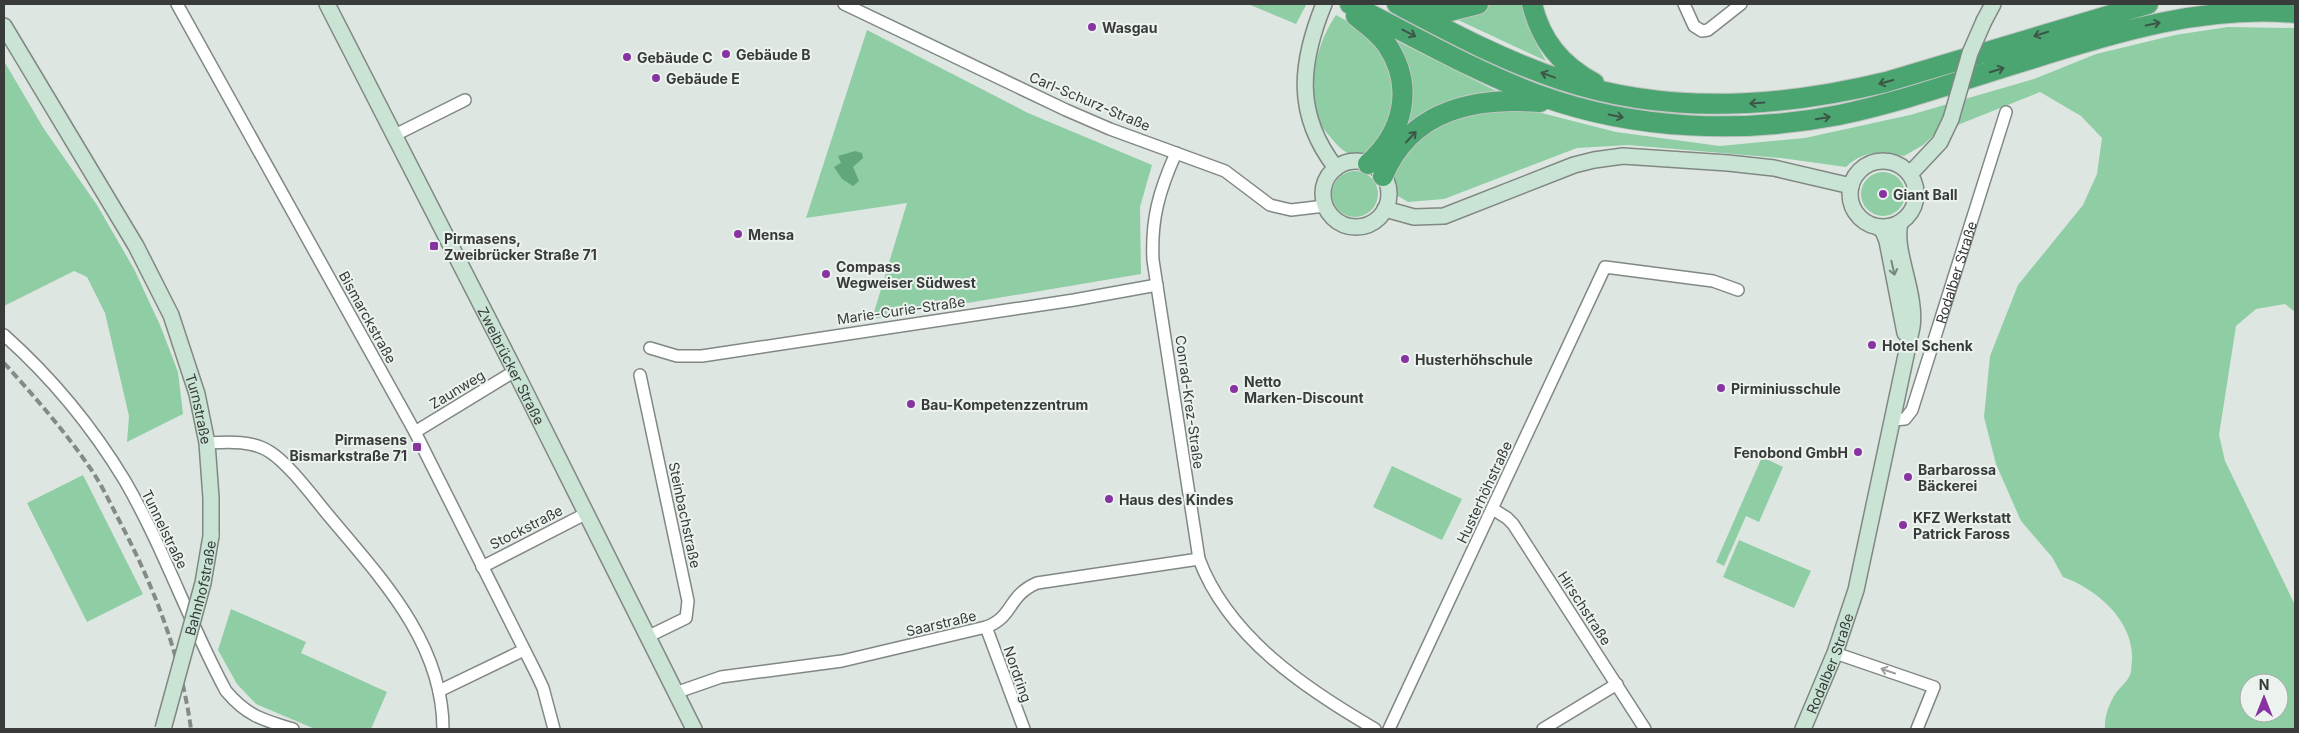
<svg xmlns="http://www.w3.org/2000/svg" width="2299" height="733" font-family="Inter,sans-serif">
<rect width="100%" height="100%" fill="#dee6e1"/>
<!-- green -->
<path fill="#8fcda4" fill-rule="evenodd" d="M1248 4H1304L1306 5 1296 24Z
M1492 4H1524C1527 26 1535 42 1546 61L1456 19Z
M1336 15C1374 34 1402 70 1392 115 1389 127 1380 139 1375 150 1355 157 1346 157 1332 139 1326 132 1318 123 1316 113 1307 82 1318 41 1336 15Z
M2228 27 2295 28V312L2285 304 2256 309 2236 326 2219 435 2225 461 2295 605V729H2105C2104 718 2109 703 2116 693 2120 687 2127 682 2130 675 2132 671 2131 664 2132 660 2134 621 2097 589 2063 577L2052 557 2021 521 1996 464 1984 417 1990 356 2018 285 2083 205 2097 174 2102 138 2081 116 2040 92 1935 134 1923 145 1904 156C1881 151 1864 150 1846 167L1781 158 1628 145 1577 148 1444 199 1408 202 1398 196 1394 177 1399 157 1416 139 1464 113 1518 107 1616 132 1720 146 1805 138 1910 115 2034 79 2096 54 2175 35ZM2249 683H2279V713H2249Z
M867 30 1028 113 1152 165 1140 207 1141 274 872 319 907 203 806 218Z
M1397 41 1496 91 1466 95 1419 116 1399 138 1405 65Z
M4 61 44 129 97 205 134 269 160 325 178 372 183 414 127 442 129 416 105 313 87 277 74 271 4 306Z
M1332 194a23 23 0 1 1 46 0a23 23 0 1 1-46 0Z
M1861 194a22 22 0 1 1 44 0a22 22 0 1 1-44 0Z
M1762 457 1783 467 1759 522 1746 516 1724 566 1716 562Z
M1392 466 1462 499 1442 540 1373 507Z
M83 475 143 594 87 622 27 503Z
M1739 540 1811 571 1794 608 1723 577Z
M231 609 306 642 301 653 387 692 371 729H315L256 704 237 684 218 650Z"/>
<!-- water -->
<path fill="#62a77c" d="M855 151 862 153 863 158 853 167 859 181 853 186 842 179 834 167 841 163 838 156Z"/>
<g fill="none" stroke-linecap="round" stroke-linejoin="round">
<defs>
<g id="street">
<path d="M177 4 415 432 536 673 543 688 554 729"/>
<path d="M844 4 1066 110 1110 129 1225 171 1270 205 1291 210 1325 206"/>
<path d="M1684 4 1694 26 1702 31 1708 30 1741 4"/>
<path d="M395 135 465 100"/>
<path d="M1176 153C1159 191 1151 219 1153 260L1199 559C1228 637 1306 689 1375 729"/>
<path d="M4 335C50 376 93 428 125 481 164 548 189 623 226 691 247 716 263 720 293 729"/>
<path d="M650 348 677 356H702L1074 300 1157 285"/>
<path d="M640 375 688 601 686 618 647 637"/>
<path id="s1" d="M1893 420 1905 419 1912 410 2006 112"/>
<path d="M415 432 515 371"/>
<path d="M207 443C227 442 252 440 270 452 289 464 314 498 329 516 381 578 443 643 443 729"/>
<path d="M1493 509 1507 518 1513 524 1645 729"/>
<path d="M482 567 585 514"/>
<path d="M986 627 1024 729"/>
<path d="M1835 653 1934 687 1917 729"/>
<path d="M439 691 524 650"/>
<path d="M675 693 721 677 842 661 986 627C1014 617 1007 596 1037 583L1199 559"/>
<path d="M1389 729 1605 267 1713 281 1738 290"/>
<path d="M1543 729 1617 684"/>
</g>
<g id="secondary">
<path id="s2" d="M327 4 515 371 694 729"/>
<path d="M1324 4C1300 63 1294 114 1336 168"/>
<path d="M1984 21 1993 4"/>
<path id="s3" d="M4 26 136 246 171 315 197 394 207 443 211 498V536"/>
<circle cx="1883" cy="194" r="33"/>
<circle cx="1356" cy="194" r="33"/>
<path d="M1910 174 1940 142 1951 119"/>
<path d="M1385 209 1414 217 1444 216 1574 165 1594 160 1623 156 1728 163 1774 168 1851 186"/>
<path d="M1878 227 1883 231 1887 241 1905 333"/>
<path id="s4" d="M1803 729 1835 653 1856 590 1912 327C1917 293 1893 251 1900 223"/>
</g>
<path id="highway" d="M1350 4C1412 35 1475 72 1541 96 1635 130 1742 134 1839 115 1896 103 1951 84 2005 67 2100 38 2195 4 2295 13
M1397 4C1450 32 1504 61 1562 80 1667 115 1779 108 1886 82L2148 4
M1414 4 1450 11 1478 4
M1532 4C1541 41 1561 65 1594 83
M1356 16C1367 25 1379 33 1387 45 1415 87 1403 133 1368 164
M1383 176C1411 109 1475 97 1540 102"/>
</defs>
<!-- street casing -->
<use href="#street" stroke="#818883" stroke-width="14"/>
<!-- secondary casing -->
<use href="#secondary" stroke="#818883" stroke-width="18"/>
<!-- highway casing -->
<use href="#highway" stroke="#c3c4c4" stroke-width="22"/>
<!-- street -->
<use href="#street" stroke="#fff" stroke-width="11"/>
<!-- secondary -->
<use href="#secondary" stroke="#c9e4d4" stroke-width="15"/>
<!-- highway -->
<use href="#highway" stroke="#4ba570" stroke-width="20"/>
<!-- rail -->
<path stroke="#858a87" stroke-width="4" stroke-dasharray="8 4" stroke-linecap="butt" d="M4 363C34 396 63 429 88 465 101 483 110 503 120 522 154 587 181 656 191 729"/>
<defs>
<g id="secondary-bridge">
<path d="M1951 119 1970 53 1984 21"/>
<path id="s5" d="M163 729 203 583 211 536"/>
</g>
</defs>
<!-- secondary-bridge casing -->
<use href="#secondary-bridge" stroke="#818883" stroke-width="18" stroke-linecap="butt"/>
<!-- secondary-bridge -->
<use href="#secondary-bridge" stroke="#c9e4d4" stroke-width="15"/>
</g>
<!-- one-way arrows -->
<defs><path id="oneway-shaft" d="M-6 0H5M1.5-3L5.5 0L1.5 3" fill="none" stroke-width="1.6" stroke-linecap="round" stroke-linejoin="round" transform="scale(1.25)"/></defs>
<g stroke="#3d5647">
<use href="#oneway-shaft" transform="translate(2153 24) rotate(-12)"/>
<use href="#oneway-shaft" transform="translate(1409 33) rotate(27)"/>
<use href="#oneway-shaft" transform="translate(2041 34) rotate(163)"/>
<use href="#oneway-shaft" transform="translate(1997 70) rotate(-17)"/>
<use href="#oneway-shaft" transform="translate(1548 75) rotate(-160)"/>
<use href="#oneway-shaft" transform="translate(1886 82) rotate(164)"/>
<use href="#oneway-shaft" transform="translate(1757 103) rotate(176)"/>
<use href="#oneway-shaft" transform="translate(1616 116) rotate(11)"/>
<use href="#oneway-shaft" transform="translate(1823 118) rotate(-10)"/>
<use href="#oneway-shaft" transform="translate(1411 137) rotate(-47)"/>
</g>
<use stroke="#79877f" href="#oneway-shaft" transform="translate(1893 268) rotate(77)"/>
<use stroke="#9c9d9c" href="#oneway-shaft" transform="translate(1888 671) rotate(-161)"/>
<!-- markers -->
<g fill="#8733a1" stroke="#ecf3ee" stroke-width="2">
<circle cx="1092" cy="27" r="5"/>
<circle cx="726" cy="54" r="5"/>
<circle cx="627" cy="57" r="5"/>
<circle cx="656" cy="78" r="5"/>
<circle cx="1883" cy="194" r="5"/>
<circle cx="738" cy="234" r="5"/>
<rect x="429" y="241" width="10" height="10" rx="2.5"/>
<circle cx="826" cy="274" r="5"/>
<circle cx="1872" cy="345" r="5"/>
<circle cx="1405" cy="359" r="5"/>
<circle cx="1721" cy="388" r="5"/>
<circle cx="1234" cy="389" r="5"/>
<circle cx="911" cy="404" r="5"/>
<rect x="412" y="442" width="10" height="10" rx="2.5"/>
<circle cx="1858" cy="452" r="5"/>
<circle cx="1908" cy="477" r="5"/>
<circle cx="1109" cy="499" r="5"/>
<circle cx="1903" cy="525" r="5"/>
</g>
<g text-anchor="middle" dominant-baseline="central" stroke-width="4" stroke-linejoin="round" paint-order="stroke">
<!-- poi labels -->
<g font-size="14" font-weight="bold" fill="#383b39" stroke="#ecf3ee" text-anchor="start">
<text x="1102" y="27">Wasgau</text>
<text x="736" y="54">Gebäude B</text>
<text x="637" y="57">Gebäude C</text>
<text x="666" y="78">Gebäude E</text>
<text x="1893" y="194">Giant Ball</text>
<text x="748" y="234">Mensa</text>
<text x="444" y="238">Pirmasens,<tspan x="444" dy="16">Zweibrücker Straße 71</tspan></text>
<text x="836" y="266">Compass<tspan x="836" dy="16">Wegweiser Südwest</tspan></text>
<text x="1882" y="345">Hotel Schenk</text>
<text x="1415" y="359">Husterhöhschule</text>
<text x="1244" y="381">Netto<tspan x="1244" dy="16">Marken-Discount</tspan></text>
<text x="1731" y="388">Pirminiusschule</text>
<text x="921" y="404">Bau-Kompetenzzentrum</text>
<text x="407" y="439" text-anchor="end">Pirmasens<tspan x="407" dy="16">Bismarkstraße 71</tspan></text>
<text x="1848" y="452" text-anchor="end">Fenobond GmbH</text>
<text x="1918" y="469">Barbarossa<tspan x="1918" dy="16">Bäckerei</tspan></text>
<text x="1119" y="499">Haus des Kindes</text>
<text x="1913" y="517">KFZ Werkstatt<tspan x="1913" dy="16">Patrick Faross</tspan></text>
</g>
<!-- street labels -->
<g font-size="14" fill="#383b39" stroke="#ecf3ee">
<text transform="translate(1090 101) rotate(23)">Carl-Schurz-Straße</text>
<text stroke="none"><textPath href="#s1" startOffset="168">Rodalber Straße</textPath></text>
<text transform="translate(901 310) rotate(-8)">Marie-Curie-Straße</text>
<text transform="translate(368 317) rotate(61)">Bismarckstraße</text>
<text stroke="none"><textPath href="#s2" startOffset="406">Zweibrücker Straße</textPath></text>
<text transform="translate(457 389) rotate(-31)">Zaunweg</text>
<text transform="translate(1190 402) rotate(82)">Conrad-Krez-Straße</text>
<text stroke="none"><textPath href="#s3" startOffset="432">Turnstraße</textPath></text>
<text transform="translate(1484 492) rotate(-65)">Husterhöhstraße</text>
<text transform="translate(685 515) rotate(78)">Steinbachstraße</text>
<text transform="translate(526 527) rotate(-27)">Stockstraße</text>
<text transform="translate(165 529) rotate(64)">Tunnelstraße</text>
<text stroke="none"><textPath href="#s5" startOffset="146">Bahnhofstraße</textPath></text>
<text transform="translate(1585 608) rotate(57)">Hirschstraße</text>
<text transform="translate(941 623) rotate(-13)">Saarstraße</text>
<text stroke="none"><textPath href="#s4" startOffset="71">Rodalber Straße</textPath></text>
<text transform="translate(1018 674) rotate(71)">Nordring</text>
</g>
</g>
<!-- border -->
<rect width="2299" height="733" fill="none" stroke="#383b39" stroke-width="10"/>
<!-- north arrow -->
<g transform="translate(2264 698)"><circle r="24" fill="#ecf3ee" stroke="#a4a9a6"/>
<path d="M0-4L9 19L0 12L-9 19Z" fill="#8733a1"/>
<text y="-8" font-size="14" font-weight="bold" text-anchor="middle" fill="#383b39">N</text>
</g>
</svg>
